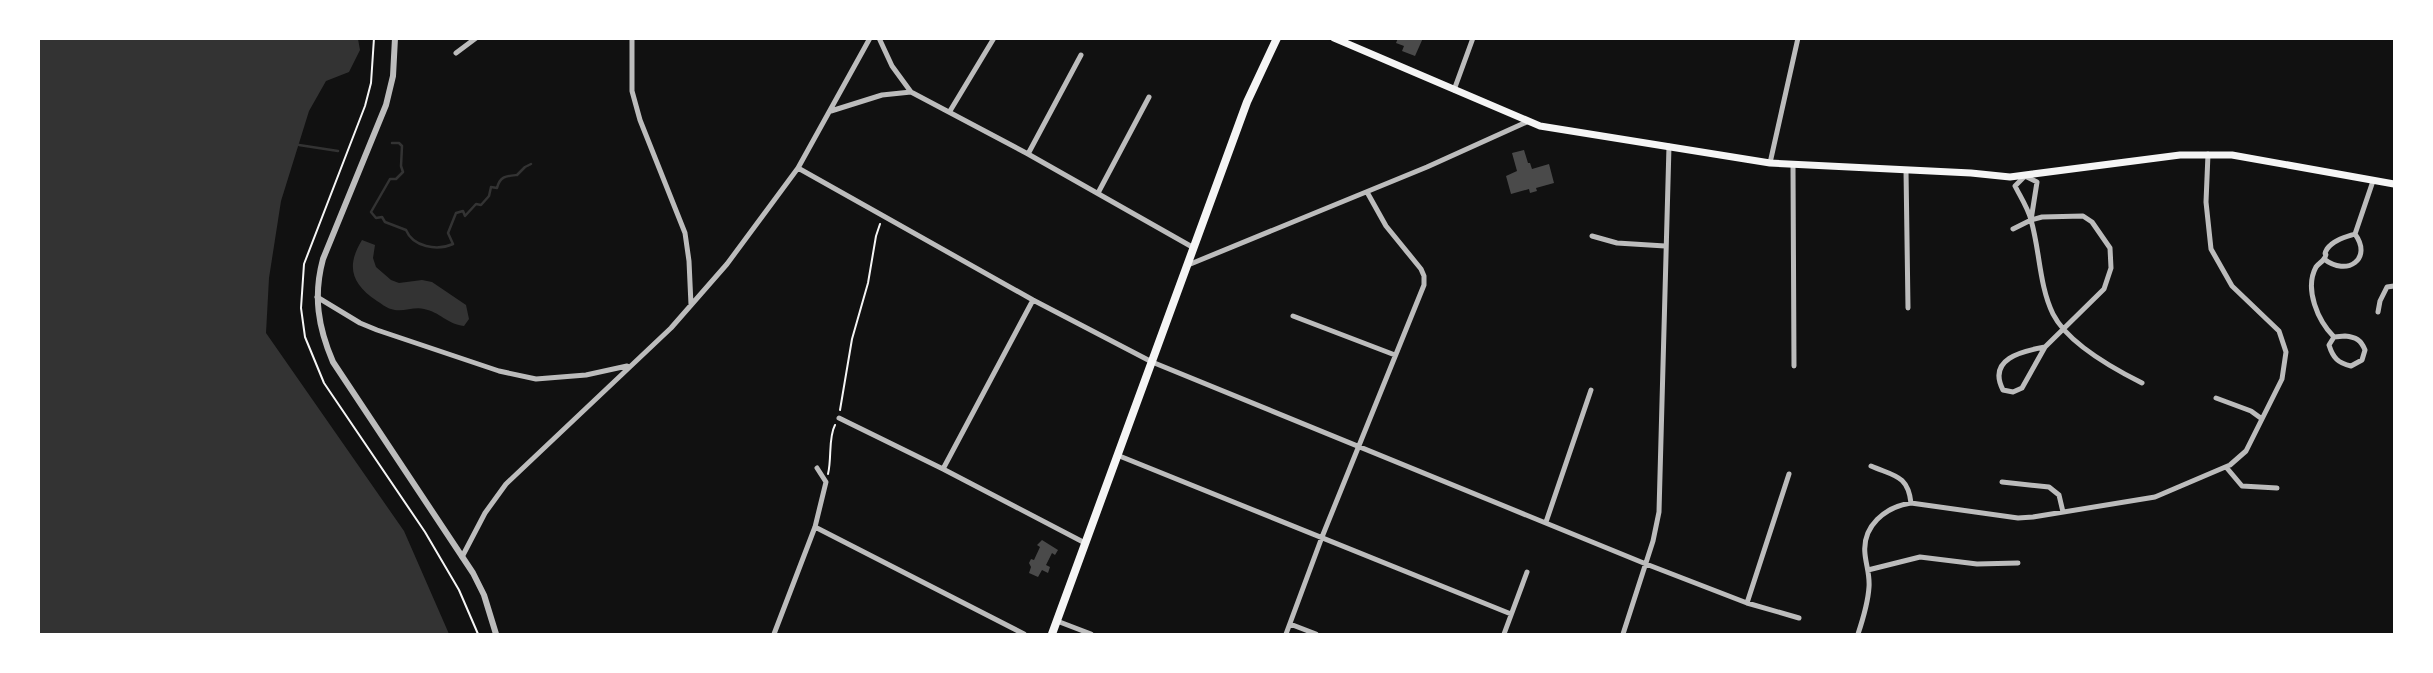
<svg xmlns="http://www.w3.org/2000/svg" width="2433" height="673" font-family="'Libre Baskerville',serif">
<rect width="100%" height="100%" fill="#111"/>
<!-- water -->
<path fill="#333" d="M38 39H358L360 50 349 72 326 81 309 111 281 201 269 278 266 333 404 531 449 634H39Z
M362 240 375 245 373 258 376 267 391 280 399 283 422 280 432 282 466 305 469 319 464 326C447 324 440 312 424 309 414 306 402 313 391 309 386 308 381 303 377 301 351 284 346 266 362 240Z"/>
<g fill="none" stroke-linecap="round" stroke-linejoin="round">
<!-- stream -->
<path stroke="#333" stroke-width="2.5" d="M392 143H399L402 146 401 166 403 172 396 179H390L371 212 376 218 382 217 385 222 406 230C413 247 437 251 453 244L448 233 456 213 463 211 465 216 476 204 481 205 489 196 491 187 497 188C500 176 506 176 517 175L525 167 531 164
M299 145 338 151"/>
</g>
<!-- building -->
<path fill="#4a4a4a" d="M1398 38H1423L1415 56 1402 51 1404 46 1396 43Z
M1524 150 1528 163H1530L1532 169 1549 164 1554 183 1536 188 1537 191 1530 193 1529 189 1511 194 1506 176 1517 171 1512 153Z
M1042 540 1058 550 1055 555 1052 553 1046 565 1050 567 1048 573 1042 570 1038 577 1029 573 1031 567 1029 563 1031 559 1034 560 1040 547 1037 545Z"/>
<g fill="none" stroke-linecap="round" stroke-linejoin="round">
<!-- path -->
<path stroke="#f5f5f5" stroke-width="2" d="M374 38 371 83 365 106 304 264 301 308 305 337 324 383 425 532 459 590 478 634
M840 410 852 339 868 283 876 236 880 224
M828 474C832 458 828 438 835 425"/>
<!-- minor -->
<path stroke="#bcbcbc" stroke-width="5" d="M632 38V91L640 120 685 233 689 261 691 305
M879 38 892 66 911 92 1028 154 1194 248
M456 53 476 38
M1454 90 1473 38
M831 111 882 95 911 92
M950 111 994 38
M1028 154 1081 55
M1770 163 1798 38
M1793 165 1794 366
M798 168 1033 300 1152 362 1646 564 1747 603 1799 618
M1906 170 1908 308
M1098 193 1149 97
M2031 220 2037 182 2025 176 2015 186C2020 196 2028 208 2031 220 2040 251 2039 285 2053 314 2068 344 2114 369 2142 383
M2013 229 2031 220 2042 217 2083 216 2092 222 2110 248 2111 268 2104 289 2045 347
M2355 234 2373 181
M1592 236 1617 243 1665 246
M2324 259C2347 277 2373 259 2355 234
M1188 265 1427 167 1529 121
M317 297 360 323 377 330 499 371 536 379 586 375 627 366
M2378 312 2380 301 2387 287 2394 286
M1293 316 1395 355
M2345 336C2356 337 2361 340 2365 350L2362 360 2351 366C2338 363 2333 358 2329 345L2334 337Z
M2334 337C2318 321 2304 289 2316 267 2318 264 2322 262 2324 259 2329 250 2322 258 2327 249 2333 240 2346 237 2355 234
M2045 347 2022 388 2013 392 2003 390C1987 359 2022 351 2045 347Z
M2216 398 2251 411 2262 419
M839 418 943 469 1085 543
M1117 455 1511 614
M1871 466C1894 476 1908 475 1911 503
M2226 467 2242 486 2277 488
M943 469 1033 300
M2002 482 2049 487 2059 495 2063 512
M1546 522 1591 390
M815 527 1024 634
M462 557 485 513 506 484 671 328 727 264 798 168 870 38
M1868 570 1920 557 1977 564 2018 563
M1747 603 1789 474
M1057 621 1091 634
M1290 624 1316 634
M774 634 815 527 826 482 817 468
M1286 634 1322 537 1424 285V276L1421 269 1386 226 1367 192
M1504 634 1527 572
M1623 634 1653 541 1659 512 1669 146
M1858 634C1863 619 1868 603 1869 587 1870 575 1866 565 1865 554 1862 526 1885 507 1911 503L2018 518 2033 517 2155 497 2230 465 2246 451 2282 379 2286 352 2279 331 2232 286 2211 249 2206 202 2208 154"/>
<!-- tertiary -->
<path stroke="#bcbcbc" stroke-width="6" d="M395 38 393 76 386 105 323 259C313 296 318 327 333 362L473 573 484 595 496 634"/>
<!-- secondary -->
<path stroke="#f5f5f5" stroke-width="7" d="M1334 38 1540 126 1770 163 1971 173 2010 177 2180 155H2232L2394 184"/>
<!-- primary -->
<path stroke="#f5f5f5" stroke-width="8" d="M1052 634 1247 102 1277 38"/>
</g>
<!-- border -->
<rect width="2433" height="673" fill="none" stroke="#ffffff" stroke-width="80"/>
</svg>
